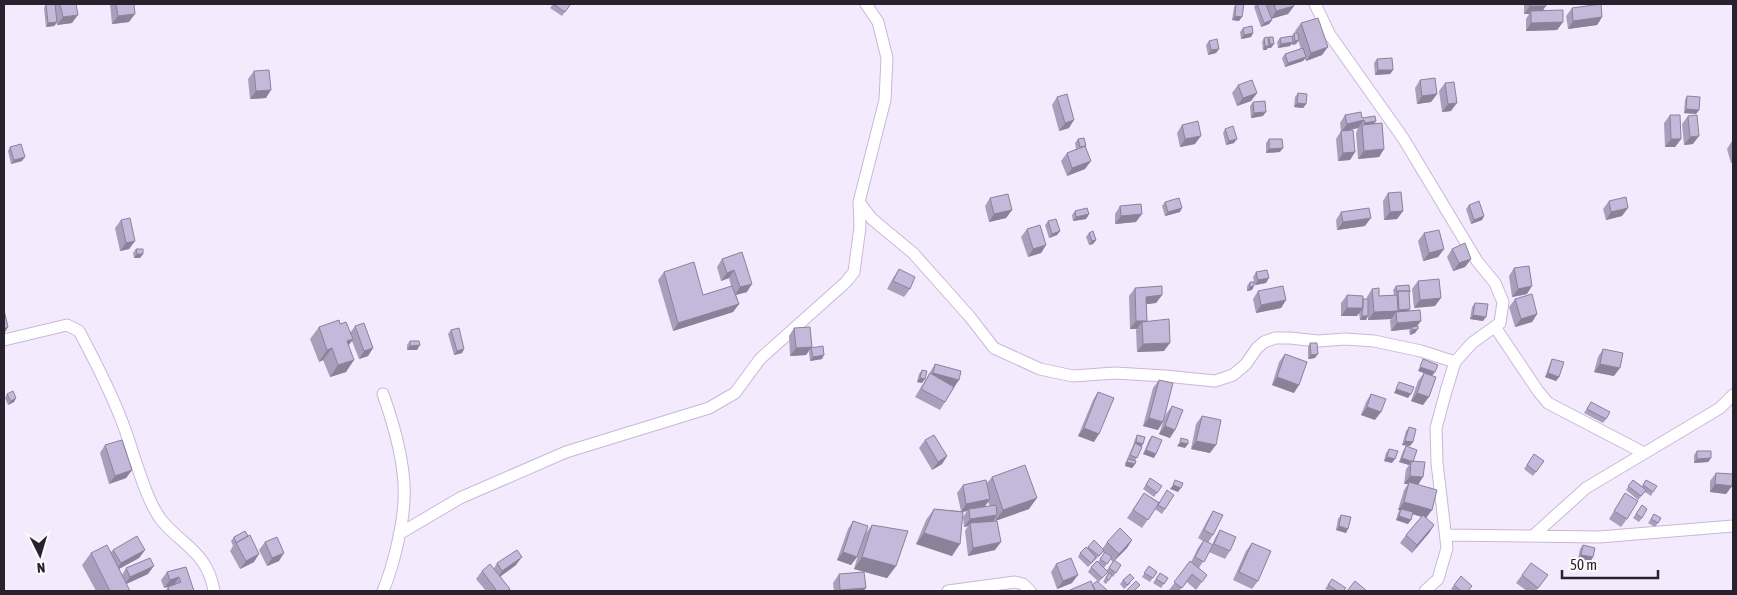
<svg xmlns="http://www.w3.org/2000/svg" width="1737" height="595" font-family="'Asap Condensed',sans-serif">
<rect width="100%" height="100%" fill="#f4eafe"/>
<g fill="none" stroke-linecap="round" stroke-linejoin="round">
<defs>
<path id="street" d="M1315 4 1330 35 1403 138 1477 261 1495 283 1503 302 1500 323 1472 343 1455 362 1446 391 1436 428 1437 463 1447 548 1438 579 1425 591
M859 202 872 219 913 253 970 317 994 348 1040 369 1073 376 1115 373 1165 376 1215 381 1233 375 1246 364 1257 348 1264 342 1275 338H1290L1318 341 1345 339 1374 341 1421 351 1455 362
M1495 327 1538 391 1548 403 1644 453
M4 340 67 325 79 331C94 359 112 395 123 424 133 450 146 503 163 522 185 547 208 554 214 591
M383 394C394 425 406 468 404 500 403 527 393 567 383 591
M399 534 460 498 566 452 709 408 735 393 760 359 846 282 854 272 860 227 859 202 885 100 887 58 878 22 866 4
M1447 535 1599 537 1733 526
M1534 535 1586 488 1720 408 1733 395
M948 591 1015 582 1023 584 1030 591"/>
</defs>
<!-- street casing -->
<use href="#street" stroke="#c8b8d8" stroke-width="13"/>
<!-- street -->
<use href="#street" stroke="#fff" stroke-width="11"/>
</g>
<!-- wall -->
<path fill="#a99fbc" fill-rule="evenodd" d="M46 4H76L72 23 57 25V23L54 26 46 27 44 8Z
M110 4H134L129 22 112 24Z
M553 4 570 5 562 16 550 8Z
M1236 4H1244L1239 21 1232 20 1234 7Z
M1256 4H1266L1268 11 1266 4H1293L1294 6 1288 14 1271 18 1272 20 1269 24 1261 27 1254 7Z
M1524 4H1546L1543 11 1563 22 1557 30 1526 31V19L1529 14H1524Z
M1572 8 1602 17 1597 25 1568 29 1566 16Z
M1301 23 1322 55 1306 61 1305 59 1303 61 1285 67 1282 58 1285 54 1301 49 1298 40 1296 44 1292 45V43L1290 46 1278 48 1277 42 1280 38 1292 36 1294 33H1296L1295 31Z
M1243 28 1253 33 1251 37 1241 39 1240 32Z
M1269 37 1271 48H1268L1266 50H1263L1262 42 1264 38 1268 39Z
M1209 41 1219 49 1216 53 1208 55 1206 45Z
M1377 59 1393 70 1390 74 1375 75 1374 63Z
M254 71 266 98 250 99 248 79Z
M1420 80 1437 94 1431 102 1417 104 1415 88Z
M1445 83 1451 111 1442 112 1439 91Z
M1238 85 1257 93 1251 101 1237 106 1232 93Z
M1298 93 1306 104 1303 108 1294 107 1295 97Z
M1687 96 1699 110 1696 114 1684 113 1685 100Z
M1057 97 1069 128 1059 131 1052 105Z
M1253 102 1263 116 1251 118 1250 106Z
M1345 115 1362 118 1374 124 1384 149 1379 157 1358 159 1356 133 1358 128 1350 130 1355 152 1350 160 1338 161 1336 139 1341 131 1340 123Z
M1670 115 1681 139 1675 147H1665L1664 123Z
M1688 116 1693 144 1684 145 1682 124Z
M1182 125 1195 144 1180 147 1177 133Z
M1225 129 1234 143 1226 145 1223 133Z
M1078 139 1086 146 1085 169 1067 176 1061 161 1067 153 1076 149 1075 143Z
M1269 139 1280 152 1266 153V143Z
M1733 140V163H1731L1727 149 1732 141Z
M10 147 22 161 11 164 8 151Z
M1388 193 1403 211 1397 219 1384 220 1383 201Z
M990 198 1012 210 1006 218 989 222 985 206Z
M1609 201 1622 216 1606 220 1603 209Z
M1165 202 1180 212 1165 216 1162 206Z
M1469 205 1484 216 1482 220 1471 224 1466 209Z
M1120 206 1136 222 1115 224V214Z
M1075 211 1089 214 1086 219 1073 221 1072 215Z
M1341 212 1365 226 1337 230 1336 220Z
M121 220 135 241 129 249 120 251 115 228Z
M1048 221 1060 231 1057 235 1049 238 1045 225Z
M1027 229 1046 245 1041 253 1028 257 1021 237Z
M1089 233 1096 240 1093 244 1089 245 1086 237Z
M1424 233 1444 249 1438 257 1423 261 1418 241Z
M136 249 143 254 140 258H134L133 253Z
M1452 249 1471 259 1465 267 1453 271 1447 257Z
M742 252 747 292 736 295 739 304 733 312 673 331 658 280 664 272 703 295 731 286 729 278 721 281 717 267 722 259Z
M1514 268 1527 294 1512 297 1509 276Z
M899 269 910 289 904 297 887 289 893 278Z
M1256 272 1266 283 1255 285 1254 282 1252 290 1247 291V286L1250 282H1254L1253 277Z
M1418 281 1435 306 1414 308 1412 289Z
M1396 286 1417 326 1415 333 1410 335 1409 331 1410 329 1391 331 1390 320 1391 319 1368 320V316L1366 320H1360L1359 313 1357 316H1341V303L1347 295 1363 299H1367V297L1372 289 1379 296 1394 295 1393 290Z
M1135 288 1162 295 1156 303 1146 304 1147 321 1146 322 1164 351 1137 352 1136 330 1137 329H1130L1129 296Z
M1258 291 1286 300 1281 308 1256 313 1253 299Z
M1515 299 1537 314 1532 322 1515 327 1509 307Z
M1475 303 1483 321 1470 319 1472 307Z
M340 324 350 333 355 326 373 348 368 356 359 359 352 341 348 345 346 372 330 377 323 360 319 362 310 339 319 327Z
M794 328 806 355 790 356 789 336Z
M451 330 464 349 462 353 454 355 448 334Z
M410 341 417 350H407V345Z
M1310 343 1315 358 1308 359V347Z
M811 348 822 359 810 361 809 352Z
M1603 349 1614 376 1594 372 1598 357Z
M1285 354 1294 393 1272 385 1279 362Z
M1552 359 1559 377 1556 381 1545 377 1550 363Z
M935 364 959 380 940 410 915 397Z
M922 370V383L917 382 919 374Z
M1424 373 1423 405 1411 401 1418 381Z
M1159 380 1158 430 1143 426 1153 388Z
M1098 392 1094 442 1078 436 1093 400Z
M7 394 16 398 14 402 8 405 5 398Z
M1371 394 1375 420 1361 415 1366 402Z
M1591 402 1606 419 1603 423 1584 413Z
M1172 406 1170 438 1159 434 1166 414Z
M1202 416 1210 453 1191 449 1196 424Z
M1409 427 1413 442 1410 446 1402 445 1406 431Z
M1137 435 1141 447 1135 461V464L1132 468 1125 466V463L1128 459H1127L1133 446 1135 439Z
M1152 436 1154 458 1143 454 1149 440Z
M925 440 947 456 942 464 932 470 919 448Z
M105 445 132 470 126 478 109 484 100 453Z
M1406 446 1413 461 1418 485 1432 510 1426 518H1425L1434 525 1429 533 1412 553 1400 543 1406 535 1422 517 1412 514 1408 524 1396 520 1398 513 1400 510H1398L1404 490 1408 484H1404L1406 469 1409 465 1399 462 1403 451Z
M1389 449 1392 463 1384 461 1386 453Z
M1697 451 1711 458 1708 462 1694 463V455Z
M1534 454 1544 461 1533 476 1524 469Z
M1716 473 1732 486 1726 494 1710 492V481Z
M992 477 1029 509 995 521V550L968 556 965 531 968 526 964 527 963 517 967 511 963 512 952 556 916 544 926 520 934 509 961 511 957 493 963 485 987 483ZM988 502 990 506 985 507Z
M1150 478 1162 486 1154 497 1143 489Z
M1633 480 1642 486 1646 480 1653 492 1651 496 1645 492 1638 500 1626 490Z
M1144 493 1159 502 1174 495 1162 514 1155 509 1142 528 1127 518Z
M1625 493 1627 519 1621 527 1609 519Z
M1642 505V518L1639 522 1633 518Z
M1213 511V535L1208 543 1212 545 1215 538 1220 530 1230 551 1225 559 1209 552 1199 568 1207 575 1196 590 1187 582 1179 591H1170L1169 590 1191 562 1198 548 1203 541 1198 538 1208 519Z
M1654 514 1658 523 1655 527 1648 523Z
M1341 515 1346 533 1336 530 1338 519Z
M853 521 865 534 872 525 896 566 887 578 854 569 860 548 857 557 851 565 837 560 848 529Z
M234 537 254 562 240 569 230 551 233 546 231 541Z
M1132 540 1127 548 1114 561 1121 565 1113 577 1112 576 1106 584 1103 582 1108 573H1107L1099 582 1088 572 1091 567 1098 562 1104 553 1103 552 1088 567 1078 557 1080 553 1088 547 1103 548 1107 542ZM1110 559 1113 562 1107 570 1104 568Z
M265 542 279 561 267 566 259 550Z
M1252 543 1258 581 1252 589 1233 580 1246 551Z
M1583 545 1591 561 1578 559 1580 549Z
M113 550H145L139 558 119 569 122 575 126 568 148 574 126 584 130 591H96L82 565 91 553H110Z
M497 563 516 565 500 576 510 589 508 591H486L476 579 482 571 494 568Z
M1056 564 1072 583 1057 589 1051 572Z
M1149 566 1157 572 1150 582 1142 577Z
M186 567 194 591H165L168 587 174 585 164 588 161 580 167 572Z
M1160 573 1168 578 1161 588 1153 583Z
M839 574 866 588 863 591H834L833 583Z
M1522 575H1548L1536 591H1527L1516 583Z
M1332 579 1343 591H1329L1325 589Z
M1123 580 1131 583 1124 589 1120 584Z
M1454 585 1472 586 1468 591H1453L1451 589Z"/>
<!-- shaded-wall -->
<path fill="#8a8299" d="M1294 6 1288 14 1271 19 1276 11Z
M1530 6H1546L1540 14 1531 11 1529 14H1524Z
M135 14 129 22 112 24 118 16Z
M78 15 72 23 57 25 63 17Z
M1235 16 1242 17 1239 21 1232 20Z
M1602 17 1597 25 1568 29 1573 21Z
M1272 20 1269 24 1261 27 1264 23Z
M57 22 54 26 46 27 48 23Z
M1563 22 1557 30 1526 31 1531 23Z
M1253 33 1251 37 1241 39 1244 35Z
M1299 40 1296 44 1292 45 1295 41Z
M1293 42 1290 46 1278 48 1281 44Z
M1270 44H1274L1271 48H1268L1266 50H1263L1265 46H1269Z
M1328 47 1322 55 1306 61 1311 53Z
M1219 49 1216 53 1208 55 1211 50Z
M1306 57 1303 61 1285 67 1288 63Z
M1378 70H1393L1390 74 1375 75Z
M271 90 266 98 250 99 256 91Z
M1257 93 1251 101 1237 106 1243 98Z
M1437 94 1431 102 1417 104 1422 96Z
M1297 103 1306 104 1303 108 1294 107Z
M1457 103 1451 111 1442 112 1448 104Z
M1686 109 1699 110 1696 114 1684 113Z
M1266 112 1263 116 1251 118 1254 113Z
M1074 120 1069 128 1059 131 1065 123Z
M1364 120 1358 128 1341 132 1347 124Z
M1376 121 1371 129 1362 127 1365 123Z
M1201 136 1195 144 1180 147 1185 139Z
M1699 136 1693 144 1684 145 1690 137Z
M1237 139 1234 143 1226 145 1229 141Z
M1671 139H1681L1675 147H1665Z
M1283 148 1280 152 1266 153 1269 149Z
M1384 149 1379 157 1358 159 1364 151Z
M1355 152 1350 160 1338 161 1343 153Z
M25 157 22 161 11 164 14 160Z
M1091 161 1085 169 1067 176 1072 168Z
M1182 208 1180 212 1165 216 1168 212Z
M1628 208 1622 216 1606 220 1611 212Z
M1012 210 1006 218 989 222 994 214Z
M1403 211 1397 219 1384 220 1390 212Z
M1089 214 1086 219 1073 221 1076 217Z
M1142 214 1136 222 1115 224 1121 216Z
M1484 216 1482 220 1471 224 1474 220Z
M1371 218 1365 226 1337 230 1343 222Z
M1060 231 1057 235 1049 238 1052 234Z
M1096 240 1093 244 1089 245 1092 241Z
M135 241 129 249 120 251 126 243Z
M1046 245 1041 253 1028 257 1033 249Z
M1444 249 1438 257 1423 261 1429 253Z
M137 254H143L140 258H134Z
M1471 259 1465 267 1453 271 1459 263Z
M734 270 729 278 721 281 727 273Z
M1269 278 1266 283 1255 285 1258 280Z
M752 284 747 292 735 295 740 287Z
M1254 286 1252 290 1247 291 1250 287Z
M1532 286 1527 294 1512 297 1518 289Z
M1162 295 1156 303 1140 305 1146 297Z
M1441 298 1435 306 1414 308 1420 300Z
M1286 300 1281 308 1256 313 1261 305Z
M739 304 733 312 673 331 678 323Z
M1347 308H1363L1357 316H1341Z
M1410 309 1404 317 1396 314 1399 310Z
M1398 311 1396 313V312L1391 319 1368 320 1374 312Z
M1537 314 1532 322 1515 327 1521 319Z
M1473 315 1486 317 1483 321 1470 319Z
M1362 316H1368L1366 320H1360Z
M1136 321H1147L1142 328V322L1137 329H1130Z
M1421 321 1415 329 1412 327 1410 329 1391 331 1397 323Z
M8 327 4 334V329Z
M1418 329 1415 333 1410 335 1412 330Z
M353 339 345 351 347 341Z
M1170 343 1164 351 1137 352 1143 344Z
M420 345 417 350H407L410 346Z
M812 347 806 355 790 356 796 348Z
M332 348 323 360 319 362 327 350Z
M373 348 368 356 359 359 364 351Z
M464 349 462 353 454 355 457 351Z
M1318 354 1315 358 1308 359 1311 355Z
M824 355 822 359 810 361 813 357Z
M354 360 346 372 330 377 338 365Z
M1600 364 1620 368 1614 376 1594 372Z
M1420 367 1435 372 1432 376 1418 371Z
M933 373 959 380 953 388 927 381Z
M1548 373 1559 377 1556 381 1545 377Z
M1277 377 1299 385 1294 393 1272 385Z
M920 378 925 379 922 383 917 382Z
M1396 389 1411 394 1408 398 1394 393Z
M1417 393 1429 397 1423 405 1411 401Z
M16 398 14 402 8 405 11 401Z
M1367 407 1381 412 1375 420 1361 415Z
M1149 418 1163 422 1158 430 1143 426Z
M1165 426 1175 430 1170 438 1159 434Z
M1084 428 1099 434 1094 442 1078 436Z
M1196 441 1216 445 1210 453 1191 449Z
M1405 441 1413 442 1410 446 1402 445Z
M1136 442 1143 444 1141 448 1135 443 1133 446Z
M1180 442 1188 444 1185 448 1177 446Z
M1146 450 1156 454 1154 458 1143 454Z
M947 456 942 464 932 470 938 462Z
M1387 457 1395 459 1392 463 1384 461Z
M1402 458 1411 461 1409 465 1399 462Z
M1711 458 1708 462 1694 463 1697 459Z
M1127 462 1135 464 1132 468 1125 466Z
M132 470 126 478 109 484 115 476Z
M1410 476 1423 477 1418 485 1409 482 1408 484H1404Z
M1715 484 1732 486 1726 494 1710 492Z
M1173 485 1181 488 1178 492 1170 489Z
M1037 498 1029 509 995 521 1003 510Z
M990 499 984 507 969 509 967 511 961 512 966 504Z
M1404 502 1432 510 1426 518 1398 510Z
M997 515 992 523H970L968 526 964 527 970 519Z
M1399 516 1411 520 1408 524 1396 520Z
M1434 525 1429 533 1412 553 1417 545Z
M1339 526 1348 529 1346 533 1336 530Z
M924 533 960 544 952 556 916 544Z
M1132 540 1127 548 1113 562 1119 554Z
M1001 542 995 550 968 556 973 548Z
M145 550 139 558 115 571 121 563Z
M843 552 857 557 851 565 837 560Z
M284 553 279 561 267 566 272 558Z
M259 554 254 562 240 569 246 561Z
M1581 555 1593 557 1591 561 1578 559Z
M522 557 516 565 497 579 502 571Z
M862 557 896 566 887 578 854 569Z
M154 566 148 574 124 585 130 577Z
M1078 575 1072 583 1057 589 1063 581Z
M179 577 174 585 164 588 170 580Z
M866 588 863 591H839L840 590Z"/>
<!-- building -->
<path fill="#c5b9db" stroke="#8a8299" d="M46 4H55L57 22 48 23Z
M60 4H76L78 15 63 17Z
M116 4H134L135 14 118 16Z
M553 4H569L570 5 565 12Z
M1236 4H1244L1242 17 1235 16Z
M1257 4H1266L1272 20 1264 23Z
M1274 4H1293L1294 6 1276 11Z
M1530 4H1546V6H1530Z
M1601 4 1602 17 1573 21 1572 8Z
M1563 10V22L1531 23V11Z
M1318 18 1328 47 1311 53 1301 23Z
M1252 26 1253 33 1244 35 1243 28Z
M1294 33H1298L1299 40 1295 41Z
M1292 36 1293 42 1281 44 1280 38Z
M1268 37 1269 46H1265L1264 38Z
M1269 37H1273L1274 44H1270Z
M1217 39 1219 49 1211 50 1209 41Z
M1303 48 1306 57 1288 63 1285 54Z
M1392 58 1393 70H1378L1377 59Z
M269 70 271 90 256 91 254 71Z
M1435 78 1437 94 1422 96 1420 80Z
M1252 80 1257 93 1243 98 1238 85Z
M1454 82 1457 103 1448 104 1445 83Z
M1298 93 1307 94 1306 104 1297 103Z
M1067 94 1074 120 1065 123 1057 97Z
M1687 96 1700 97 1699 110 1686 109Z
M1265 101 1266 112 1254 113 1253 102Z
M1361 112 1362 118 1375 116 1376 121 1365 123 1364 120 1347 124 1345 115Z
M1670 115H1680L1681 139H1671Z
M1697 115 1699 136 1690 137 1688 116Z
M1198 121 1201 136 1185 139 1182 125Z
M1382 123 1384 149 1364 151 1362 125Z
M1233 126 1237 139 1229 141 1225 129Z
M1353 130 1355 152 1343 153 1341 131Z
M1084 138 1086 146 1080 147 1078 139Z
M1269 139H1282L1283 148 1269 149Z
M21 144 25 157 14 160 10 147Z
M1085 146 1091 161 1072 168 1067 153Z
M1401 192 1403 211 1390 212 1388 193Z
M1008 194 1012 210 994 214 990 198Z
M1626 197 1628 208 1611 212 1609 201Z
M1179 198 1182 208 1168 212 1165 202Z
M1479 201 1484 216 1474 220 1469 205Z
M1141 204 1142 214 1121 216 1120 206Z
M1087 208 1089 214 1076 217 1075 211Z
M1369 208 1371 218 1343 222 1341 212Z
M130 218 135 241 126 243 121 220Z
M1056 219 1060 231 1052 234 1048 221Z
M1040 225 1046 245 1033 249 1027 229Z
M1439 230 1444 249 1429 253 1424 233Z
M1093 231 1096 240 1092 241 1089 233Z
M1465 243 1471 259 1459 263 1452 249Z
M136 249H143V254H137Z
M742 252 752 284 740 287 734 270 727 273 722 259Z
M694 262 703 295 732 286 739 304 678 323 664 272Z
M1529 266 1532 286 1518 289 1514 268Z
M899 269 915 277 910 289 893 281Z
M1267 270 1269 278 1258 280 1256 272Z
M1439 279 1441 298 1420 300 1418 281Z
M1250 282H1254V286L1250 287Z
M1409 285 1410 292 1409 291H1398L1397 293 1396 286Z
M1162 286V295L1146 297 1147 321H1136L1135 288Z
M1283 286 1286 300 1261 305 1258 291Z
M1379 288V296L1397 295 1398 311 1374 312 1372 289Z
M1398 291H1409L1410 309 1399 310Z
M1532 294 1537 314 1521 319 1515 299Z
M1347 295 1363 296V308H1347Z
M1363 299H1368V316H1362Z
M1475 303 1488 304 1486 317 1473 315Z
M4 310 8 327 4 329Z
M1420 310 1421 321 1397 323 1396 312Z
M1169 319 1170 343 1143 344 1142 322Z
M339 320 340 324 346 322 353 339 347 341 354 360 338 365 332 348 327 350 319 327Z
M364 323 373 348 364 351 355 326Z
M1418 326V329L1412 330V327Z
M810 327 812 347 796 348 794 328Z
M459 328 464 349 457 351 451 330Z
M410 341H419L420 345 410 346Z
M1310 343H1317L1318 354 1311 355Z
M823 346 824 355 813 357 811 348Z
M1603 349 1623 353 1620 368 1600 364Z
M1285 354 1307 362 1299 385 1277 377Z
M1423 359 1438 365 1435 372 1420 367Z
M1552 359 1564 362 1559 377 1548 373Z
M935 364 961 371 959 380 933 373Z
M922 370 927 371 925 379 920 378Z
M930 373 954 387 945 402 921 389Z
M1424 373 1436 377 1429 397 1417 393Z
M1159 380 1173 383 1163 422 1149 418Z
M1399 382 1414 387 1411 394 1396 389Z
M13 391 16 398 11 401 7 394Z
M1098 392 1114 398 1099 434 1084 428Z
M1371 394 1386 399 1381 412 1367 407Z
M1591 402 1610 412 1606 419 1587 409Z
M1172 406 1183 410 1175 430 1165 426Z
M1202 416 1221 420 1216 445 1196 441Z
M1409 427 1416 429 1413 442 1405 441Z
M934 435 947 456 938 462 925 440Z
M1137 435 1145 437 1143 444 1136 442Z
M1152 436 1162 440 1156 454 1146 450Z
M1181 438 1188 440V444L1180 442Z
M122 440 132 470 115 476 105 445Z
M1135 443 1142 447 1137 458 1130 455Z
M1406 446 1417 450 1413 462 1402 458Z
M1389 449 1398 451 1395 459 1387 457Z
M1697 451H1711V458L1697 459Z
M1534 454 1544 461 1536 472 1527 465Z
M1128 459 1136 461 1135 464 1127 462Z
M1411 461 1425 462 1423 477 1410 476Z
M1025 465 1037 498 1003 510 992 477Z
M1716 473 1733 474 1732 486 1715 484Z
M1150 478 1162 486 1157 493 1146 485Z
M986 480 990 499 966 504 963 485Z
M1175 480 1183 483 1181 488 1173 485Z
M1633 480 1646 490 1641 496 1628 486Z
M1646 480 1657 486 1653 492 1643 485Z
M1409 482 1437 490 1432 510 1404 502Z
M1167 490 1174 495 1165 509 1158 505Z
M1144 493 1159 503 1148 520 1133 510Z
M1625 493 1638 501 1627 519 1614 511Z
M996 505 997 515 970 519 969 509Z
M1642 505 1647 509 1642 518 1636 514Z
M934 509 963 512 960 544 924 533Z
M1401 509 1413 512 1411 520 1399 516Z
M1213 511 1223 515 1213 535 1204 530Z
M1654 514 1661 518 1658 523 1651 519Z
M1341 515 1351 517 1348 529 1339 526Z
M1423 515 1434 525 1417 545 1406 535Z
M853 521 868 526 857 557 843 552Z
M997 521 1001 542 973 548 970 523Z
M872 525 908 531 896 566 862 557Z
M1120 528 1132 540 1119 554 1107 542Z
M1220 530 1236 537 1230 551 1214 544Z
M245 531 248 536 236 543 234 537Z
M250 535 259 554 246 561 236 543Z
M137 536 145 550 121 563 113 550Z
M277 537 284 553 272 558 265 542Z
M1094 540 1104 550 1099 556 1088 547Z
M1204 540 1213 545 1204 562 1195 557Z
M1252 543 1271 551 1258 581 1239 572Z
M107 545 130 591H110L91 553Z
M1583 545 1595 548 1593 557 1581 555Z
M1086 547 1096 557 1091 563 1080 553Z
M517 550 522 557 502 571 497 563Z
M1105 552 1112 557 1107 564 1100 559Z
M150 558 154 566 130 577 126 568Z
M1071 558 1078 575 1063 581 1056 564Z
M1114 560 1121 565 1116 573 1109 568Z
M1097 561 1108 572 1102 578 1091 567Z
M1190 561 1207 575 1202 582 1192 574 1182 588 1174 582Z
M1531 563 1548 575 1538 588 1522 575Z
M490 564 510 589 507 591H497L482 571Z
M1149 566 1157 572 1153 578 1144 573Z
M186 567 194 591H169L168 587 181 582 179 577 170 580 167 572Z
M864 572 866 588 840 590 839 574Z
M1109 573 1112 575 1109 580 1106 578Z
M1160 573 1168 578 1164 584 1156 579Z
M1130 574 1134 578 1127 585 1123 580Z
M1461 576 1472 586 1468 591H1461L1454 585Z
M1332 579 1346 588 1343 591H1338L1328 585Z
M1091 581 1095 591H1071L1070 590Z
M1097 581 1108 591H1096L1092 585Z
M1136 581 1140 585 1134 591H1126Z
M1355 581 1367 591H1347Z"/>
<!-- border -->
<rect width="1737" height="595" fill="none" stroke="#28222e" stroke-width="10"/>
<!-- north arrow -->
<g transform="translate(40 555) rotate(175)" stroke="#fcfcfc" stroke-width="4" paint-order="stroke">
<path d="M0-4L9 19L0 12L-9 19Z" fill="#28222e"/>
<text y="-8" font-size="14" font-weight="bold" text-anchor="middle" fill="#28222e">N</text>
</g>
<!-- scale -->
<path d="M1562 570v8h96v-8" fill="none" stroke="#28222e" stroke-width="2.5"/>
<text x="1570" y="570" font-size="15" fill="#28222e" stroke="#fcfcfc" stroke-width="4" paint-order="stroke">50 m</text>
</svg>
